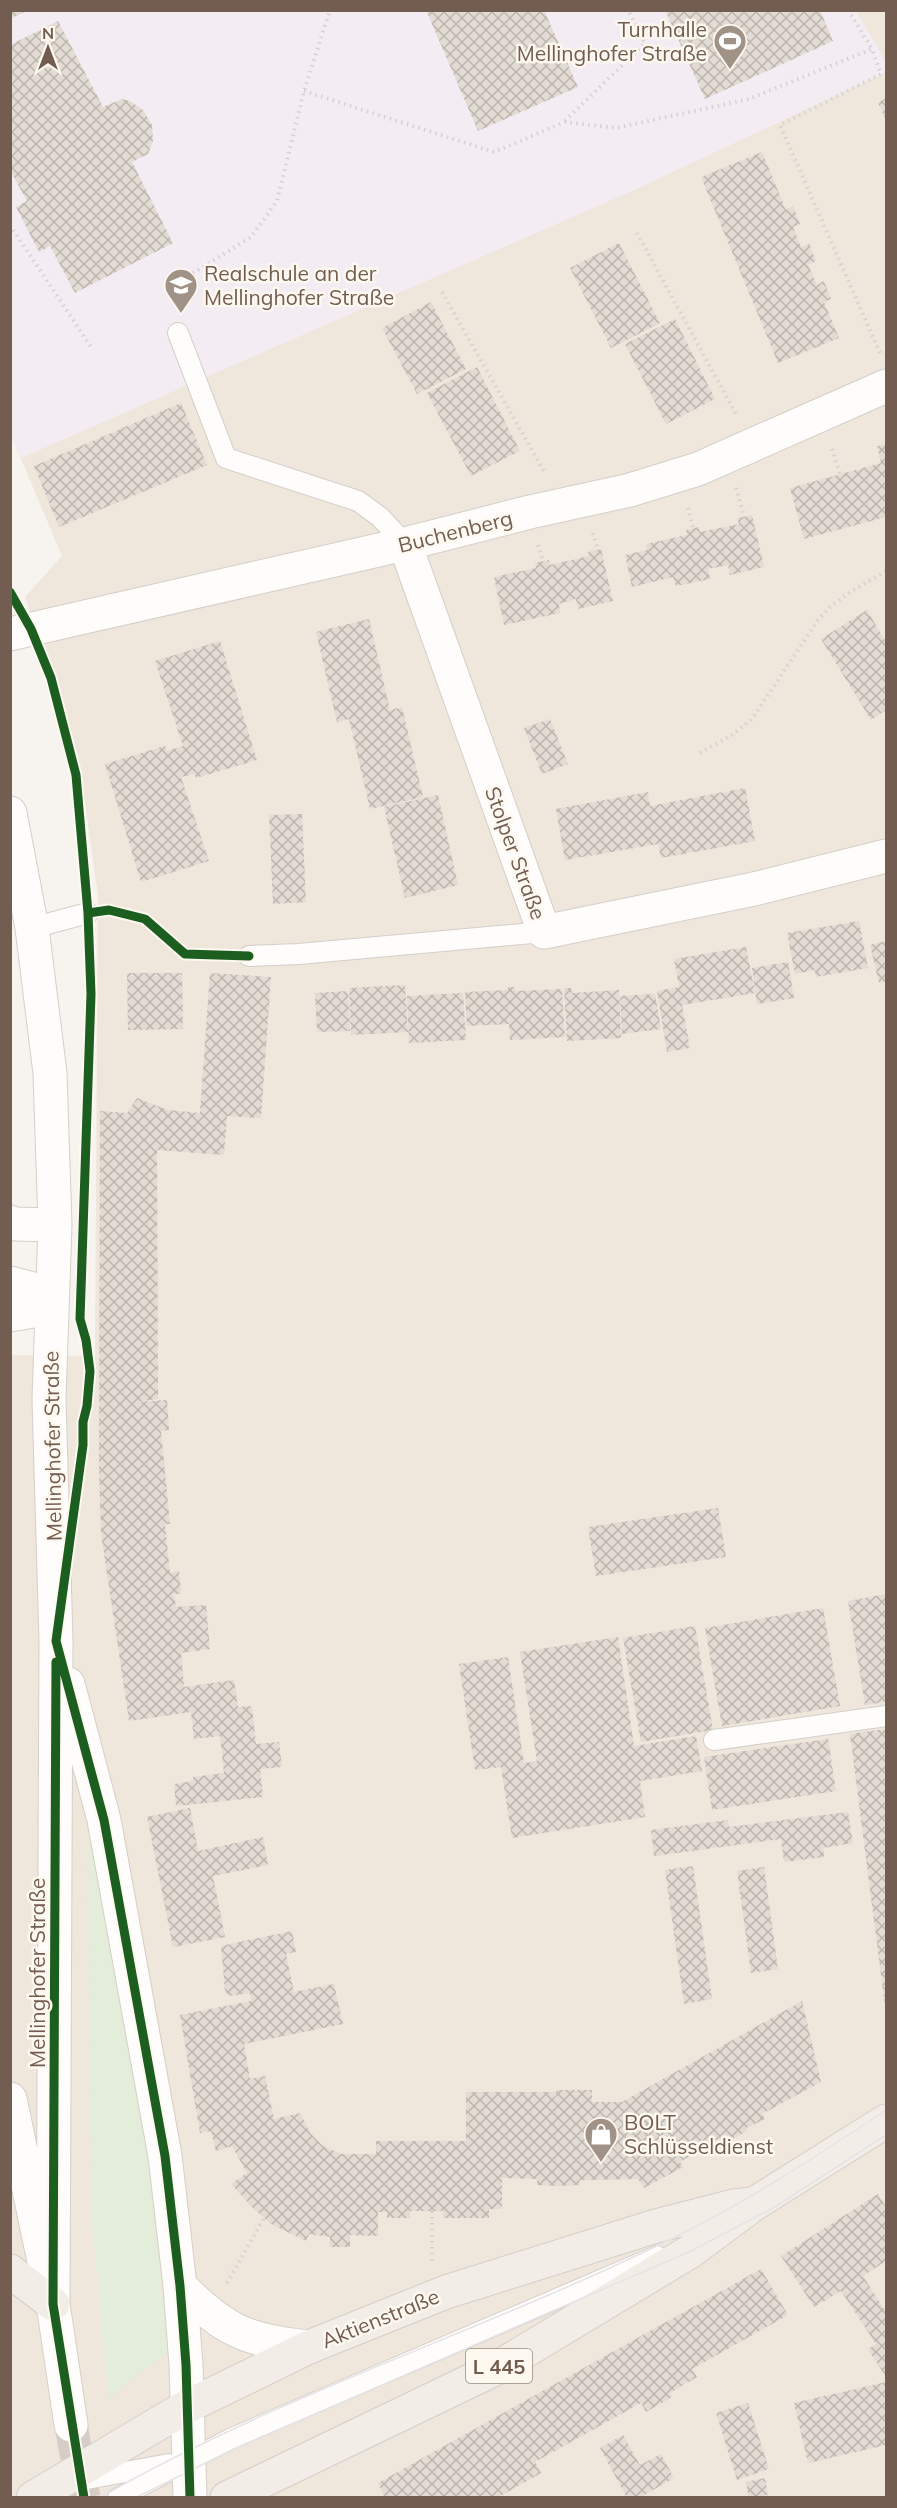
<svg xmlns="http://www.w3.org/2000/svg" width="897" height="2508" font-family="Mulish,sans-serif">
<defs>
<pattern id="building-cross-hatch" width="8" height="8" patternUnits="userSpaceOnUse" patternTransform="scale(1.5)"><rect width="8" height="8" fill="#e3dcd5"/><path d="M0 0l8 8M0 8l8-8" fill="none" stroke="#bcb6af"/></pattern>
</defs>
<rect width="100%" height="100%" fill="#f7f3ee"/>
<!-- residential -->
<path fill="#efe6dc" d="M11 11H886V2497H11V1355L95 1356 98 895 83 788 58 688 25 597 62 556 11 435Z"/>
<!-- education -->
<path fill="#f4ecf3" d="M11 11H856L886 62V72L630 192 21 458 11 435Z"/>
<!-- grass -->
<path fill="#e4ecda" d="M87 1820 150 2162 168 2352 108 2399 91 2212Z"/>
<!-- building -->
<path fill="url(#building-cross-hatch)" d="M10 10H29L10 19Z
M426 10H544L578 87 478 131Z
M665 10H820L833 41 705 99Z
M58 21 103 107 122 99 130 101 143 110 152 125 153 141 148 154 132 162 173 243 75 293 50 246 39 252 16 207 27 201 10 170V45Z
M886 98V120L878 103Z
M762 152 786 210 793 206 800 224 793 227 801 247 809 244 816 261 808 265 817 285 824 281 831 299 824 302 839 338 778 363 701 177Z
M619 243 660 323 611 348 570 268Z
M431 302 466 369 417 394 382 328Z
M675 319 715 399 666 424 625 344Z
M477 367 520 451 471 476 427 393Z
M181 403 207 465 59 527 34 466Z
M886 444V517L804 539 790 488 881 463 877 446Z
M752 515 764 567 730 575 728 565 708 569 710 579 676 586 673 577 632 587 625 555 647 550 646 544 687 535 686 530 699 527 700 532 739 524 737 518Z
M601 549 613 601 578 609 576 599 559 604 560 613 504 625 494 577 536 568 535 563 549 560 550 565 589 556 588 552Z
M867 610 886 642V710L871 720 821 639Z
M369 619 390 710 402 707 423 797 370 809 349 719 337 722 316 632Z
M220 641 257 760 196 778 194 774 181 777 209 861 141 882 105 764 165 746 167 751 183 746 155 661Z
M550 719 568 764 542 774 524 728Z
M745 788 755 841 661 858 658 844 565 860 556 809 648 792 650 806Z
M438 795 458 885 405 898 384 807Z
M302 814 306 902 273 904 269 815Z
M859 921 868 968 816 977 815 970 795 974 787 933Z
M886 941V982L879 983 870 945Z
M746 947 755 993 682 1005 690 1048 667 1052 657 991 679 987 674 959Z
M788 962 794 998 757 1004 752 968Z
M127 973H182L183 1029 128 1030Z
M210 973 271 977 261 1118 227 1116 224 1155 157 1150 158 1399 134 1402 167 1400 169 1430 161 1431 170 1524H165L170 1573 179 1571 181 1594H174L176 1607 206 1605 210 1649 181 1653 184 1687 234 1680 238 1707 252 1706 256 1744 279 1742 282 1767 260 1769 263 1797 176 1806 174 1784 193 1781V1777L224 1773 220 1736 194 1739 191 1712 129 1721 101 1533 99 1468 100 1111 127 1113 137 1098 168 1110 200 1113Z
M405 985 408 1032 351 1035 349 988Z
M508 987H515V991L562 989 565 1037 510 1040 509 1024 467 1026 465 992 508 990Z
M564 988H571L572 993 619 990 621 1038 567 1041Z
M348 991 350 1031 317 1032 315 993Z
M463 993 466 1040 409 1043 407 996Z
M655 994 661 1029 622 1034 620 996Z
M718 1508 726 1557 596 1576 588 1527Z
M886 1594V1702L865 1705 848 1601Z
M823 1608 840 1706 722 1726 705 1628Z
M695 1626 713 1730 641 1742 623 1638Z
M618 1637 634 1746 696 1736 702 1771 640 1781 645 1817 512 1838 501 1767 475 1770 459 1664 508 1657 524 1763 537 1761 520 1652Z
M886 1729V2006H885L850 1734Z
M828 1739 836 1791 712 1810 704 1757Z
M190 1808 198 1851 263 1837 268 1865 213 1876 225 1937 173 1947 147 1817Z
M848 1812 853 1843 823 1848 824 1857 784 1862 781 1839 654 1856 651 1830 728 1820 729 1827Z
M693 1866 712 1999 684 2004 665 1870Z
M764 1867 778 1969 751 1973 737 1871Z
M292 1931 296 1952 286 1954 294 1992 334 1984 343 2024 244 2044 250 2079 265 2076 274 2119 300 2113 311 2134 323 2146 341 2154H376V2141H466V2092H555L556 2102V2090H592V2102H622L802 2001 821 2082 762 2114 765 2119 746 2128 747 2131 728 2141 723 2136 680 2162 683 2167 644 2188 638 2179 580 2180 579 2185 556 2186 537 2185V2179L502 2178V2209H489V2218H443V2211H410V2218H387V2212H378V2236L350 2235V2247H330V2237L309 2234 306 2241 271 2224 253 2208 231 2184 247 2173 232 2146 216 2151 211 2131 200 2133 180 2015 251 2001 250 1993 229 1996 225 1991 221 1946Z
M878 2194 886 2207V2261L863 2276 886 2312V2377L868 2349 876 2344 841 2291 814 2307 781 2256Z
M761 2269 788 2315 692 2369 697 2377 670 2393 672 2397 646 2412 641 2403 535 2462 541 2473 497 2498H485L484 2495 479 2498H385L378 2483Z
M886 2382V2445L808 2463 794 2403Z
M748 2403 769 2469 737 2480 716 2413Z
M623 2435 640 2465 661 2454 674 2478 639 2498H627L600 2448Z
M765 2478 768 2495 749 2498 746 2482Z"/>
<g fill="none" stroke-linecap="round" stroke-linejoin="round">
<!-- secondary-tunnel -->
<path stroke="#d6cec6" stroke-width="33" stroke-dasharray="33 16" stroke-linecap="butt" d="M71 2425 84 2498"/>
<defs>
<path id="service" d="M178 333 226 458 358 501 380 517 405 544
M32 928 88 913
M249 956 299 954 544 932
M714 1740 886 1716
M76 2481 169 2464
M118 2498 230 2439 657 2256"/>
<path id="minor" d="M405 544 544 932 754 889 886 856
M10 634 405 544 530 512 630 490 698 469 886 386
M10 1283 52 1294
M10 1315 51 1308"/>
<path id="secondary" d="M10 813 32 928 50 1073 55 1225 49 1399 56 1641 53 2304
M10 1222 15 1224 55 1225
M68 1684 104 1820 165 2156 180 2286 186 2365 190 2498
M10 2099 53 2304 71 2425
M180 2286C225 2331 247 2341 309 2347"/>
<path id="primary" d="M10 2271 53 2304
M33 2498 186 2407 309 2347 446 2292 656 2226 734 2206 754 2204
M227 2498 497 2368 691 2251 754 2204 886 2121"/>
</defs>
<!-- service casing -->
<use href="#service" stroke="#d4cfc9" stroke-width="22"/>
<!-- minor casing -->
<use href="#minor" stroke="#d4cfc9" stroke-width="35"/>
<!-- secondary casing -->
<use href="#secondary" stroke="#d5cfc9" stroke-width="35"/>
<!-- primary casing -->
<use href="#primary" stroke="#d5cec8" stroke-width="35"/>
<!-- path -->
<path stroke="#d7d1cd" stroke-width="4" stroke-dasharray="1.5 4.5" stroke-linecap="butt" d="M848 10 872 49
M304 91 494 152 565 122 616 128 749 99 872 49 881 74 780 125 880 353
M565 121 645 43 628 10
M10 225 93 350
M637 233 737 416
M442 292 545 473
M183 307 190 275 251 237 277 201 304 91 330 10
M832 449 840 474
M736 488 744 517
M688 508 693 528
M593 533 598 550
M538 545 543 561
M700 753 732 735 752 719 818 620 831 606 852 591 886 571
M432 2211V2261
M227 2283 264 2218
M10 2422 12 2421"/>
<!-- service -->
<use href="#service" stroke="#fefdfc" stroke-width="20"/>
<!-- minor -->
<use href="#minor" stroke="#fefdfc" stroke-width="33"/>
<!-- secondary -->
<use href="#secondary" stroke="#fefdfc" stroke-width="33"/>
<!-- primary -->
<use href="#primary" stroke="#f2eee7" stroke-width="33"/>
<!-- tram -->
<path stroke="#e5e3e6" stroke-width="1.5" d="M99 2498C280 2394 482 2332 669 2240 745 2203 816 2157 886 2110
M135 2498 230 2451 691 2251 773 2208 886 2135"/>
<defs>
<path id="cycleway" d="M10 592 31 629 51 678 76 775 88 913 91 994 80 1319 86 1340 90 1371 87 1406 83 1422V1445L56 1641 104 1820 165 2156 180 2286 186 2365 190 2498
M88 913 109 910 145 919 185 954 249 956
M56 1662 53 2304 84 2498"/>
</defs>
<!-- cycleway casing -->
<use href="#cycleway" stroke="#fdf8f0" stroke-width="13"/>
<!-- cycleway -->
<use href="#cycleway" stroke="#1b5e20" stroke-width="9"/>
</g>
<!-- icons -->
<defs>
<symbol id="stadium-pin" viewBox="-11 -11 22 30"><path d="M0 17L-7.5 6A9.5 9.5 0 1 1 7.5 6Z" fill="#a19287" stroke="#fdf8f0"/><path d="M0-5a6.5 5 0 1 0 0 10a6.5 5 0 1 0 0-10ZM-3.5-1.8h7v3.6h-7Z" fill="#fff"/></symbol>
<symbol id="school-pin" viewBox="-11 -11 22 30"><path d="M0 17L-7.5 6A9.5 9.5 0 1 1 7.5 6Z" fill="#a19287" stroke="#fdf8f0"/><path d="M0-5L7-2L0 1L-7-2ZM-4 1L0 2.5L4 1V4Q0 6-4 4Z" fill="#fff"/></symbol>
<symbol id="shop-pin" viewBox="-11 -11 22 30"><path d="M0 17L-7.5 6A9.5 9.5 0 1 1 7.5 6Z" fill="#a19287" stroke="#fdf8f0"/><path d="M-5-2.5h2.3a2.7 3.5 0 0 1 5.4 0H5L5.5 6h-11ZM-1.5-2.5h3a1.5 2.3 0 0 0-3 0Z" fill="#fff"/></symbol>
</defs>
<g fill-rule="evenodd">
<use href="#stadium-pin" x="711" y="22" width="38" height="52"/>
<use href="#school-pin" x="162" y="266" width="38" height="52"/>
<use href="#shop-pin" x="582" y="2115" width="38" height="52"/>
</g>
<g text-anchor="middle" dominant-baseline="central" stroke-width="5" stroke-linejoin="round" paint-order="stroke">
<!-- shield labels -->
<rect fill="#fdf8f0" stroke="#9c8c80" stroke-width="1.5" x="466" y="2349" width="66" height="34" rx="4.5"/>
<g font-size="20" font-weight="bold" fill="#735d50">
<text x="499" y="2366">L 445</text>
</g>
<!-- poi labels -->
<g font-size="21" fill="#735d50" stroke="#fdf8f0" text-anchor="start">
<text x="707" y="29" text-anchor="end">Turnhalle<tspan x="707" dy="24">Mellinghofer Straße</tspan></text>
<text x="204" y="273">Realschule an der<tspan x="204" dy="24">Mellinghofer Straße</tspan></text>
<text x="624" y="2122">BOLT<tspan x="624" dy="24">Schlüsseldienst</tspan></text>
</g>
<!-- street labels -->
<g font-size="21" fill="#735d50" stroke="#fdf8f0">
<text transform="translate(455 531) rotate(-14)">Buchenberg</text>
<text transform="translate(516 853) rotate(70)">Stolper Straße</text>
<text transform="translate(52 1446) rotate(-91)">Mellinghofer Straße</text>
<text transform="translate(37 1973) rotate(-90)">Mellinghofer Straße</text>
<text transform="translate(380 2318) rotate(-22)">Aktienstraße</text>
</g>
</g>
<!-- border -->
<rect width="897" height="2508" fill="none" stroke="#735d50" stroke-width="24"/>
<!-- north arrow -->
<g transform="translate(48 48)" stroke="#fdf8f0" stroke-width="4.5" paint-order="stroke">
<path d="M0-4.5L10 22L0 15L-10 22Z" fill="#735d50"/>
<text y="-9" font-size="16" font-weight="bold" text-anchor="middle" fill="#735d50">N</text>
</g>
</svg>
